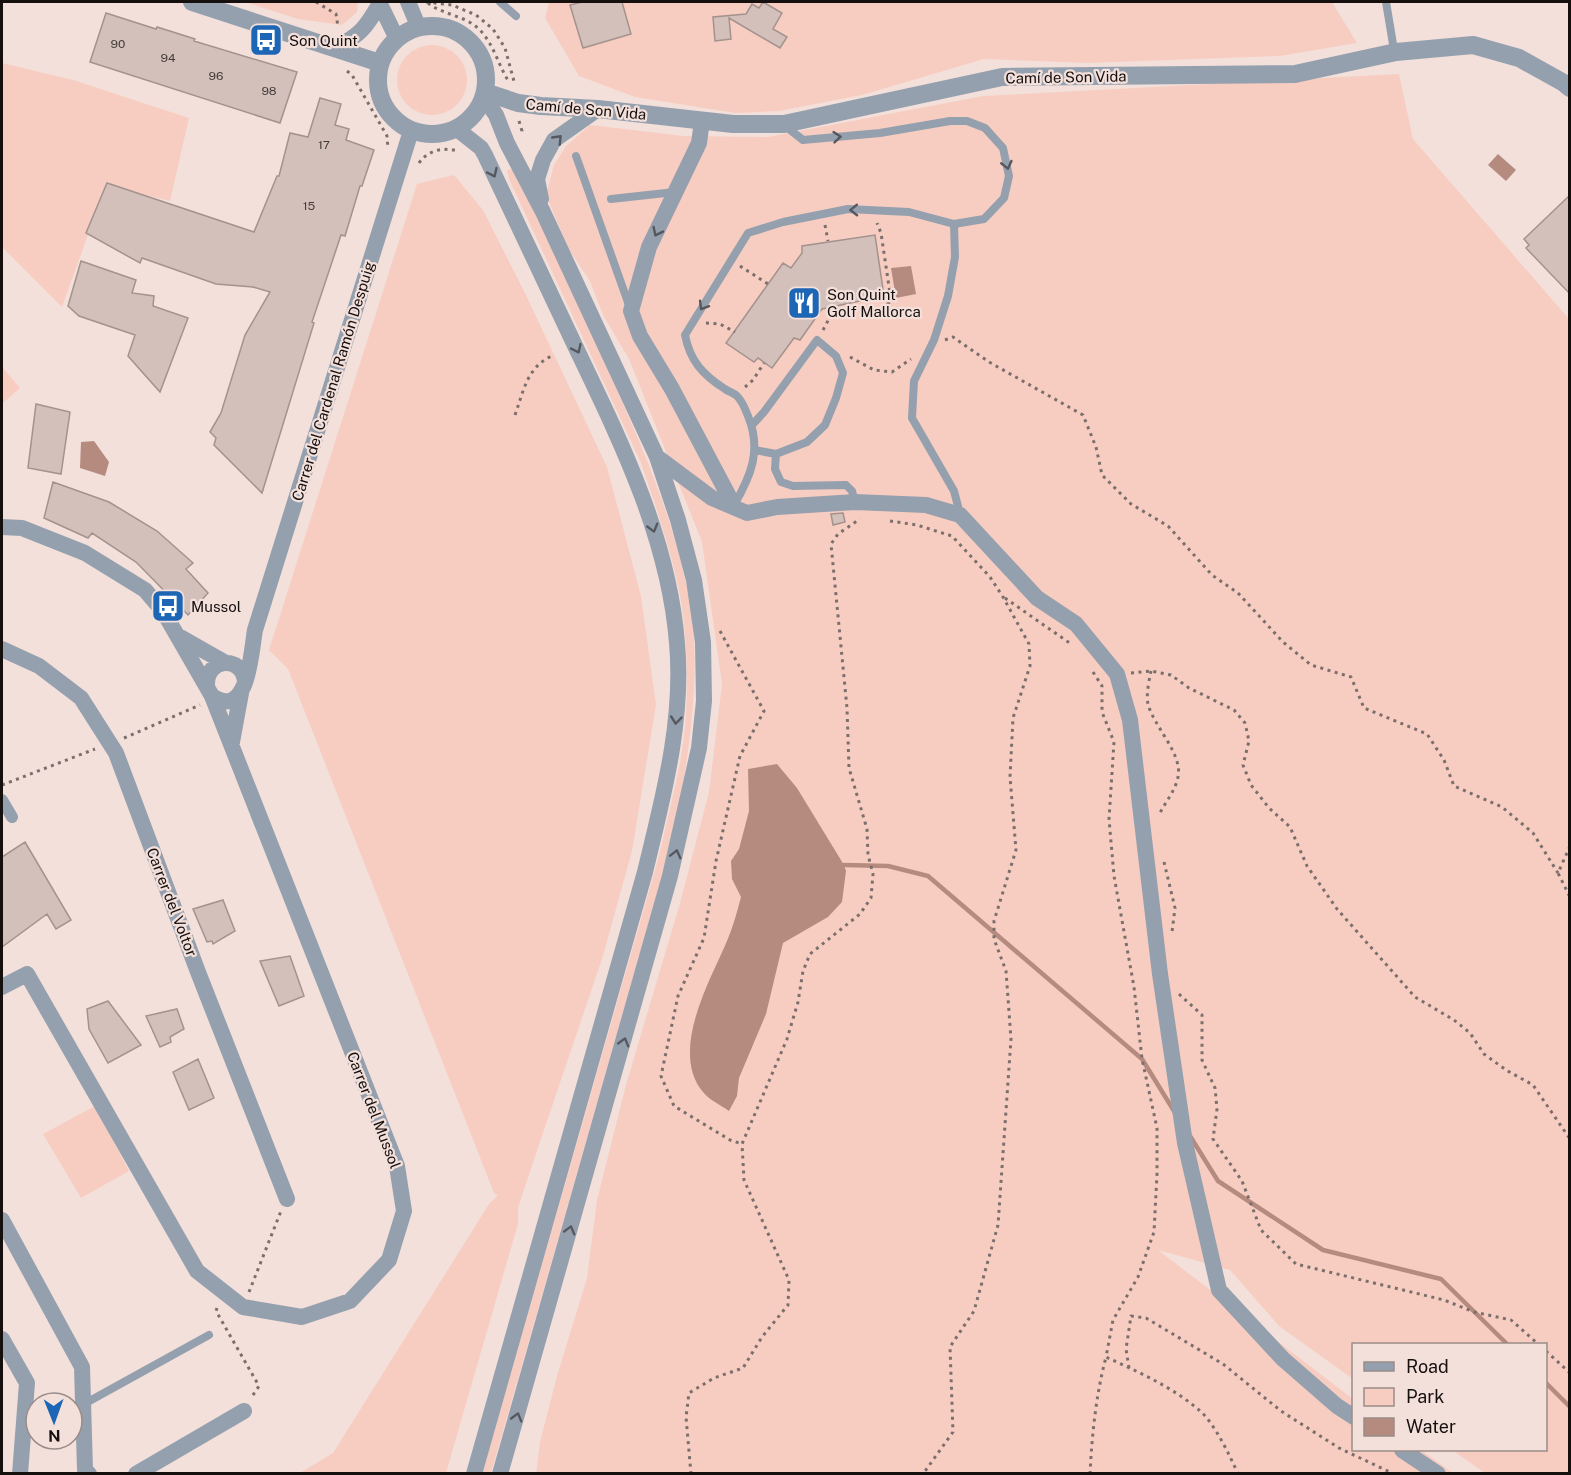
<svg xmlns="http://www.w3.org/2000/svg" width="1571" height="1475" font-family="'Public Sans',sans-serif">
<rect width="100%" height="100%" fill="#f3e0db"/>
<!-- green -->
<path fill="#f8cdc1" d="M245 2H358L357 12 342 25 298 19Z
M549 2H1332L1357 43 1280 56 1088 63 984 59 862 95 779 111 735 113 635 97 579 76 545 18Z
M397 80a35 35 0 1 1 70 0a35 35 0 1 1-70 0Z
M2 63 73 80 189 118 170 201 106 185 62 307 2 247Z
M1399 74 1413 139 1569 319V1473H1485L1452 1450H1546V1344H1354L1353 1379 1279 1326 1230 1270 1158 1250 1353 1399 1354 1450H1421L1453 1473 536 1474 540 1442 557 1376 587 1278 597 1200 626 1085 680 903 709 792 722 684 702 542 629 359 603 315 590 281 568 248 546 195 554 165 566 146 590 125 684 136 768 137 983 96Z
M512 169C551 243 585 319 619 395 644 451 667 506 682 566 686 583 691 601 693 619 699 696 687 770 671 845L491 1473 482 1474 659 856C669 809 684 761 686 712 688 678 687 641 682 607 674 558 657 510 641 463L509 179 507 170Z
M454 175 483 210 526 295 607 467 641 596 656 705 632 851 603 956 518 1207V1224L446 1473H300L333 1453 489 1204 498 1195 494 1193 288 669 269 650 417 184Z
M2 367 20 388 2 404Z
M95 1106 129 1171 81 1198 43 1134Z"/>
<!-- water -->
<path fill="#b58b80" d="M1498 154 1516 170 1506 181 1488 165Z
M911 266 916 294 896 298 891 268Z
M94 441 109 462 105 476 80 468 81 442Z
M777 764 797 788 844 865 846 871 842 902 828 917 783 943 766 1014 739 1078 737 1096 729 1111C721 1105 709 1100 703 1092 669 1051 710 981 727 941 733 927 737 912 741 897L732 879 731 861 739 849 749 811 748 769Z"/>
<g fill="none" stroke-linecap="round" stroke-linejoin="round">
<!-- stream -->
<path stroke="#b58b80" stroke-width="4.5" d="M844 865 888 866 928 876 1142 1059 1174 1111
M1190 1136 1218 1181 1323 1250 1441 1279 1507 1344
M1546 1383 1570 1407"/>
</g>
<!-- building -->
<path fill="#d3c0bb" stroke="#a3928d" stroke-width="1.5" d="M582 2H622L631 34 583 48 570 5Z
M763 2 782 13 773 29 787 37 780 48 729 18 731 39 715 41 713 17 746 14 752 4 759 8Z
M106 13 156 29 157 27 195 39 194 41 297 72 280 123 90 62Z
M320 98 341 104 335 125 349 129 346 140 374 150 362 186H360L345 236 341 235 312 322 314 323 262 493 214 445 216 438 210 432 221 413 245 335 270 292 253 287 216 284 142 258 140 263 86 233 107 183 254 232 277 176H279L290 133 308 137Z
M1569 196V293L1526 248 1529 245 1524 239Z
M875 235 884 296 822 309 800 340 794 338 772 368 758 358 754 362 726 343 783 263 791 268 802 253V246Z
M81 261 136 280 132 293 154 296 153 306 188 318 160 392 128 356 135 335 79 316 68 306Z
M36 404 70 412 61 474 28 468Z
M53 482 109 502 157 531 193 563 186 569 208 593 188 615 136 562 92 533 88 538 44 518Z
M843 513 845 522 833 525 831 514Z
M25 842 71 920 56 929 47 914 2 947V857Z
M223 900 235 931 213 944 212 941 207 942 193 909Z
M290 956 304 996 279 1006 260 961Z
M108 1001 141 1045 108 1063 89 1029 87 1009Z
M177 1009 184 1029 170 1037 171 1042 160 1047 146 1016Z
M198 1059 214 1098 189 1110 173 1072Z"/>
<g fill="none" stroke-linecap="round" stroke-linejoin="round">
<!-- path -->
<path stroke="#7b6f6c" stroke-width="3" stroke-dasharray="3 4.5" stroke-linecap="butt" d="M316 2 336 14 338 27
M426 2 452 5 476 15 493 29 505 48 515 85
M428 3C443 15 464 15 479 29 494 44 498 65 509 82
M347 71 352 75 387 136 388 149
M519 121 522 131 521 134
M419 163C428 150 443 147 458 151
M825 225 828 241
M740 266 768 284
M706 323 720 324 735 332
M823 330 830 317 884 309 891 300 881 233 877 223
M945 340 953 337 989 362 1083 415 1096 447 1102 475 1131 504 1168 526 1212 575 1238 593 1283 642 1311 665 1351 677 1364 708 1427 734 1444 760 1454 786 1502 807 1533 833 1558 873
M850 357 874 370 892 372 911 359
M745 387 753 380 764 363
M515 415C524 390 527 366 554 355
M890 521 917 525 952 536 990 577 1003 597 1029 644 1030 666 1013 718 1010 777 1016 850 994 921V939L1006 971 1011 1039 998 1225 974 1311 950 1347 953 1432 923 1474
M1005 598 1071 644
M720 631 764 711 740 756 716 861 704 938 678 996 661 1076 674 1106 730 1140 742 1144
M1151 671C1149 681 1146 694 1148 704 1154 727 1183 754 1178 777 1175 792 1165 802 1159 815
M1093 672 1102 686V712L1114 742 1109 819 1114 876 1134 987 1142 1059 1157 1128V1174L1154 1232 1138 1277 1113 1320 1106 1357C1138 1372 1171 1386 1199 1410 1214 1422 1230 1456 1238 1474
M1131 673 1151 671 1171 675 1189 688 1234 710 1245 723 1249 741 1243 765 1251 785 1269 808 1290 827 1307 866 1337 909 1415 997 1454 1020 1470 1033 1484 1054 1506 1070 1533 1085 1570 1139
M124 738 200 705
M2 785 95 749
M1570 846 1558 873 1570 897
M1164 862 1175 908 1172 932
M1179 994 1202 1015V1060L1215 1088 1217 1109 1213 1139 1242 1181 1261 1230 1296 1264 1444 1300 1474 1312 1511 1320 1538 1344
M249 1292 281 1211
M217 1308 216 1311 259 1386 251 1398
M1546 1351 1570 1373
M1129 1368 1126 1349 1131 1316 1146 1318 1223 1364 1281 1411 1339 1448 1394 1474
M691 1474 686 1417 689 1393 714 1378 743 1368 762 1337 788 1305 789 1280 744 1180 742 1144 787 1039 798 1002 803 971 810 954 860 914 871 898 873 874 868 855 867 829 849 768 847 708 831 544 838 534 860 519
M1090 1474C1092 1434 1096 1395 1106 1357"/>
<!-- service -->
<path stroke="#95a0ae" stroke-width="8" d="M500 2 516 16
M1386 2 1393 44 1396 52
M576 156 630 308
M611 199 675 192
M954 224 955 257 948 296 934 340 914 381 912 418 954 491 960 514
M752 425 764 412 817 340 836 356 843 373 836 398 825 425 807 442 776 454 755 450
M776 454 775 469 781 482 793 486 846 485 852 491 855 502
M734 505C751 476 762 450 748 416 745 409 743 402 737 396 734 393 729 392 725 389 703 375 690 361 685 335L748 233 783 222 848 209 909 212 954 224 984 219 1004 198 1009 176 1003 148 985 128 967 121H950L880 133 803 140 784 125
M84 1404 209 1335"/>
<!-- pedestrian -->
<path stroke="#95a0ae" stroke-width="12" d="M2 800 12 817"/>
<!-- minor -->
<path stroke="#95a0ae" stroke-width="16" d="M379 2 397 39
M408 2 419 28
M336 47C360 36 367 26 380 3
M483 96 496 115 507 143 543 212 657 457 678 520 694 580 703 642 704 701 699 748 670 876 500 1474
M702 121 699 143 649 247 631 311 640 336 672 389 734 506
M457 129 481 148 485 155C516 220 547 286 578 352 622 444 669 540 677 643 684 721 663 797 645 872L474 1474
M541 199 537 179 543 160 554 140 598 109
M657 457 712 498 747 513 777 507 855 502 926 505 960 515 1037 598 1076 624 1117 674 1130 720 1160 974 1185 1143 1219 1290 1283 1359 1337 1406 1354 1417
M2 527 22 528 85 553 145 590 163 611 212 696 397 1166 404 1211 389 1260 350 1301 302 1317 243 1307 197 1271 27 974 2 987
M180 637 224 662
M2 649 39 666 81 698 116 753 198 972 287 1199
M207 685C206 658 242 655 245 681
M212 696C249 721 251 651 255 630L411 131
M232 742 241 693
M2 1220 82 1367 85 1470 89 1474
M2 1339 27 1383 20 1474
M1402 1450 1438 1474
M136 1474 244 1411"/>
<!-- tertiary -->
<path stroke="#95a0ae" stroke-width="18" d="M192 2 380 63
M378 80a54 54 0 1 1 108 0a54 54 0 1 1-108 0Z
M485 92 518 103 541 106 598 109 733 124H784L1002 77 1295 74 1396 52 1473 45 1519 58 1564 83 1570 88"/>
</g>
<!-- one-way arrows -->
<defs><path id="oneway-chevron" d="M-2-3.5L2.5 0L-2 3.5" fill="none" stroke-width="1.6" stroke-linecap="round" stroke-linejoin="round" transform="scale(1.5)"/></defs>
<g stroke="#55585e">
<use href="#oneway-chevron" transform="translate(837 137) rotate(-5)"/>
<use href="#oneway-chevron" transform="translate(558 139) rotate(-46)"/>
<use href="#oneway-chevron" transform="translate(1007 165) rotate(77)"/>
<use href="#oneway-chevron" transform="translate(493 173) rotate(65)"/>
<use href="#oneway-chevron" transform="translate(854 210) rotate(179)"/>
<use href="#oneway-chevron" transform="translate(657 232) rotate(116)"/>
<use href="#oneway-chevron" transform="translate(703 306) rotate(121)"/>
<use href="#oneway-chevron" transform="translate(577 349) rotate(65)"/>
<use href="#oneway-chevron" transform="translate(653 528) rotate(74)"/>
<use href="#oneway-chevron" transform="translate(676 720) rotate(96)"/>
<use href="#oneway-chevron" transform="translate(676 854) rotate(-76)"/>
<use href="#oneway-chevron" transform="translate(624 1042) rotate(-74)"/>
<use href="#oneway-chevron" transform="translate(570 1230) rotate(-74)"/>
<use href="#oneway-chevron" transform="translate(517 1417) rotate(-74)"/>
</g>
<!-- icons -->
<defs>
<symbol id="bus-square" viewBox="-11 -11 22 22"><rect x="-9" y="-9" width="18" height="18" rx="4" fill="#1d65b5" stroke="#f3e0db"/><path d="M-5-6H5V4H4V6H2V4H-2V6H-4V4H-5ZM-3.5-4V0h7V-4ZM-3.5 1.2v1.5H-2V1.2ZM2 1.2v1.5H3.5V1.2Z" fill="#fff"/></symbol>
<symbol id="restaurant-square" viewBox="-11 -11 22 22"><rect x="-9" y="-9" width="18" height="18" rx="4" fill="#1d65b5" stroke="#f3e0db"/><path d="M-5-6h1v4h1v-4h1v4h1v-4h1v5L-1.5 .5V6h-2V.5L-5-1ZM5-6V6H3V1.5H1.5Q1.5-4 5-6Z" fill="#fff"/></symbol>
</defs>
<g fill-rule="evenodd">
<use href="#bus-square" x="247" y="21" width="38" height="38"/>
<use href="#restaurant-square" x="785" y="284" width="38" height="38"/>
<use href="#bus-square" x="149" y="587" width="38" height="38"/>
</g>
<g text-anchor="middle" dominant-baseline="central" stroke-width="4.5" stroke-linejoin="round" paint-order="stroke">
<!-- number labels -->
<g font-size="12" fill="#443b39">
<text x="118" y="44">90</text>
<text x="168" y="58">94</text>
<text x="216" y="76">96</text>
<text x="269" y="91">98</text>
<text x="324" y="145">17</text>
<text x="309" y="206">15</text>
</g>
<!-- poi labels -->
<g font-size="15" fill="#150f0e" stroke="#f3e0db" text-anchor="start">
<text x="289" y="40">Son Quint</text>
<text x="827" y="294">Son Quint<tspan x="827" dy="17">Golf Mallorca</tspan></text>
<text x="191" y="606">Mussol</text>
</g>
<!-- street labels -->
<g font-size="15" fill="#150f0e" stroke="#f3e0db">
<text transform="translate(1066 77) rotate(-1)">Camí de Son Vida</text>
<text transform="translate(586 109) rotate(5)">Camí de Son Vida</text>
<text transform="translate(333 381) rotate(-73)">Carrer del Cardenal Ramón Despuig</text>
<text transform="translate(172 902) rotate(69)">Carrer del Voltor</text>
<text transform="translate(374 1110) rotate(69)">Carrer del Mussol</text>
</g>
</g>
<!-- border -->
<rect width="1571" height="1475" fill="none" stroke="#150f0e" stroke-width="6"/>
<!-- legend -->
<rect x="1352" y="1343" width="195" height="108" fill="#f3e0db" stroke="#9a8c89" stroke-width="1.5"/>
<rect x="1364" y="1362" width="30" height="9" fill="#95a0ae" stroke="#9a8c89" stroke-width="1.5"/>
<text x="1406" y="1373" font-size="18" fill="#150f0e">Road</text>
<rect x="1364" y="1388" width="30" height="18" fill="#f8cdc1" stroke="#9a8c89" stroke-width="1.5"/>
<text x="1406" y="1403" font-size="18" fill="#150f0e">Park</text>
<rect x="1364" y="1418" width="30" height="18" fill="#b58b80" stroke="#9a8c89" stroke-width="1.5"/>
<text x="1406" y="1433" font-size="18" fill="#150f0e">Water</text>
<!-- north arrow -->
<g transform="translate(54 1421) rotate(179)"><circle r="28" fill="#f3e0db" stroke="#9a8c89" stroke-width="1.5"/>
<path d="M0-4.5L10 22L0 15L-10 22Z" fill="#1d65b5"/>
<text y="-9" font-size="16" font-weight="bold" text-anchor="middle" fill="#150f0e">N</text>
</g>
</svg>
